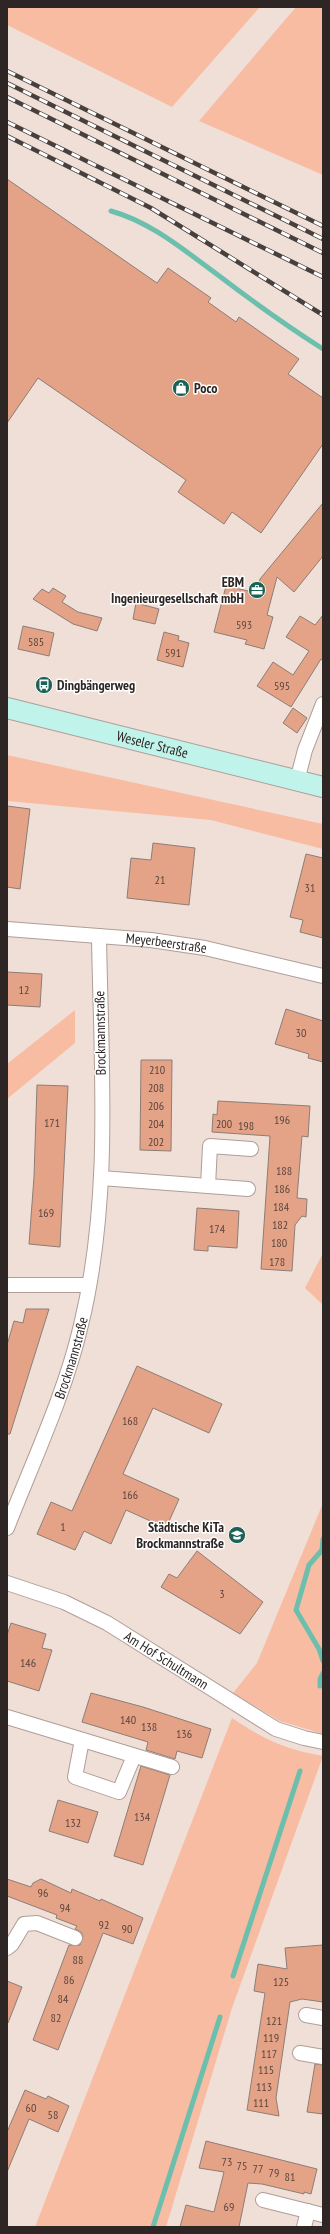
<svg xmlns="http://www.w3.org/2000/svg" width="330" height="2234" font-family="'PT Sans Narrow',sans-serif">
<rect width="100%" height="100%" fill="#f0dfd7"/>
<!-- green -->
<path fill="#f8bca3" d="M7 7H260L172 107 7 25Z
M296 7H323V175L199 121Z
M7 755 323 824V849L211 820 7 801Z
M75 1010V1043L7 1099V1064Z
M323 1253V1305L305 1288Z
M323 1503V1734L280 1721 233 1693 257 1663Z
M232 1718C265 1740 284 1749 323 1756L232 2008 166 2227H35Z"/>
<g fill="none" stroke-linecap="round" stroke-linejoin="round">
<!-- stream -->
<path stroke="#6cbfac" stroke-width="5" d="M111 211C151 222 185 251 218 275 252 301 287 326 323 349
M323 1539 322 1550 309 1565 296 1610 319 1649 323 1661
M320 1686V1679L323 1673
M233 1976 300 1771
M153 2227 220 2017"/>
</g>
<!-- building -->
<path fill="#e4a387" stroke="#8d7d76" d="M7 179 157 283 168 268 211 298 208 302 236 322 239 317 299 359 288 374 323 398V444L261 533 232 512 224 524 178 492 186 480 38 378 7 423Z
M323 503V556L294 592 277 577 267 615 273 617 264 649 245 644 247 640 214 632 226 586 257 593 260 579Z
M53 588 66 596 62 602 78 612 102 618 97 631 73 624 33 599 42 589 49 593Z
M136 603 159 609 155 624 133 619Z
M323 615V661L321 659 291 707 257 686 273 662 293 675 309 651 286 637 300 616 315 625Z
M23 626 54 633 49 656 18 649Z
M164 632 179 636 178 640 189 643 183 667 157 660Z
M293 708 307 718 297 733 283 723Z
M7 806 30 809 20 889 7 887Z
M153 843 195 848 189 905 127 898 131 858 151 860Z
M306 854 323 858V938L300 932 303 920 290 917Z
M7 972 42 974 40 1007 7 1005Z
M286 1009 323 1021V1062L308 1058 309 1054 275 1044Z
M141 1060H172L171 1151 140 1150Z
M37 1085 68 1086 60 1247 29 1244 34 1177Z
M218 1101 310 1106 308 1137 302 1136 297 1198 307 1199 306 1217 302 1216 295 1225 292 1271 261 1269 270 1136 212 1132 213 1114 217 1115Z
M197 1208 239 1211 237 1248 208 1246V1251L194 1250Z
M26 1309H49L10 1434H7V1345L14 1321 23 1323Z
M137 1366 222 1404 209 1433 153 1408 123 1474 179 1499 166 1528 126 1510 111 1544 84 1531 75 1550 37 1534 51 1502 72 1511Z
M197 1551 263 1602 240 1634 161 1587 169 1574 177 1578Z
M11 1623 46 1634 42 1648 52 1650 39 1691 7 1681V1635Z
M91 1693 143 1707 211 1729 202 1758 177 1751 175 1759 146 1750 148 1742 82 1722Z
M141 1766 170 1775 143 1865 114 1856Z
M58 1800 98 1812 88 1843 49 1831Z
M7 1879 31 1887 33 1883 41 1879 71 1893 72 1889 100 1901 101 1899 143 1918 133 1944 103 1933 58 2050 33 2040 69 1945H80L83 1936 81 1932 75 1929 77 1926 56 1918 57 1915 7 1896Z
M323 1945V2002L302 1999 290 2002 276 2098 279 2116 247 2110 265 1993 254 1991 258 1964 287 1969 285 1948Z
M7 1981 22 1987 8 2023H7Z
M315 2064 323 2065V2114L307 2112Z
M25 2090 46 2099 48 2096 69 2106 58 2132 29 2119 7 2172V2132Z
M206 2141 317 2169 311 2194 304 2192V2194L262 2184 248 2183 239 2227H180L186 2205 214 2212 224 2172 199 2168Z"/>
<g fill="none" stroke-linecap="round" stroke-linejoin="round">
<defs>
<g id="street">
<path d="M297 781 305 750 323 704"/>
<path id="s1" d="M7 929 151 940 205 948 323 976"/>
<path d="M101 1178 208 1186 210 1146 251 1149"/>
<path d="M208 1186 248 1189"/>
<path d="M7 1285H89"/>
<path id="s2" d="M7 1528C33 1461 65 1394 81 1325 112 1198 101 1065 99 936"/>
<path id="s3" d="M7 1583 64 1602 107 1623 276 1729 304 1738 323 1742"/>
<path d="M7 1717 172 1767"/>
<path d="M82 1740 75 1777 119 1792 134 1756"/>
<path d="M7 1948 12 1944 24 1924 37 1923 75 1938"/>
<path d="M306 2015 323 2018"/>
<path d="M300 2053 323 2057"/>
<path d="M263 2200 323 2215"/>
<path d="M304 2227 308 2211"/>
</g>
<g id="secondary">
<path id="s4" d="M7 708 323 787"/>
</g>
</defs>
<!-- street casing -->
<use href="#street" stroke="#af9e98" stroke-width="16"/>
<!-- secondary casing -->
<use href="#secondary" stroke="#af9e98" stroke-width="22"/>
<!-- street -->
<use href="#street" stroke="#fff" stroke-width="14"/>
<!-- secondary -->
<use href="#secondary" stroke="#c0f4eb" stroke-width="20"/>
<defs>
<path id="rail" d="M7 71 323 226
M7 83 323 239
M7 97 323 253
M7 122 323 277
M7 136 151 208 323 315"/>
</defs>
<!-- rail casing -->
<use href="#rail" stroke="#48403d" stroke-width="4.5"/>
<!-- rail -->
<use href="#rail" stroke="#fff" stroke-width="3" stroke-dasharray="9" stroke-linecap="butt"/>
</g>
<!-- icons -->
<defs>
<symbol id="shop-disc" viewBox="-11 -11 22 22"><circle r="9.5" fill="#1d6355" stroke="#fff"/><path d="M-5-2.5h2.3a2.7 3.5 0 0 1 5.4 0H5L5.5 6h-11ZM-1.5-2.5h3a1.5 2.3 0 0 0-3 0Z" fill="#fff"/></symbol>
<symbol id="office-disc" viewBox="-11 -11 22 22"><circle r="9.5" fill="#1d6355" stroke="#fff"/><path d="M-6-3h4V-5.5h4V-3h4V5H-6ZM-1-4.5V-3h2v-1.5ZM-6 0V1H6V0Z" fill="#fff"/></symbol>
<symbol id="bus-disc" viewBox="-11 -11 22 22"><circle r="9.5" fill="#1d6355" stroke="#fff"/><path d="M-5-6H5V4H4V6H2V4H-2V6H-4V4H-5ZM-3.5-4V0h7V-4ZM-3.5 1.2v1.5H-2V1.2ZM2 1.2v1.5H3.5V1.2Z" fill="#fff"/></symbol>
<symbol id="school-disc" viewBox="-11 -11 22 22"><circle r="9.5" fill="#1d6355" stroke="#fff"/><path d="M0-5L7-2L0 1L-7-2ZM-4 1L0 2.5L4 1V4Q0 6-4 4Z" fill="#fff"/></symbol>
</defs>
<g fill-rule="evenodd">
<use href="#shop-disc" x="171" y="378" width="20" height="20"/>
<use href="#office-disc" x="247" y="580" width="20" height="20"/>
<use href="#bus-disc" x="34" y="675" width="20" height="20"/>
<use href="#school-disc" x="227" y="1525" width="20" height="20"/>
</g>
<g text-anchor="middle" dominant-baseline="central" stroke-width="3" stroke-linejoin="round" paint-order="stroke">
<!-- number labels -->
<g font-size="12" fill="#5b453d">
<text x="244" y="624">593</text>
<text x="36" y="641">585</text>
<text x="173" y="652">591</text>
<text x="282" y="685">595</text>
<text x="160" y="879">21</text>
<text x="310" y="887">31</text>
<text x="24" y="989">12</text>
<text x="301" y="1032">30</text>
<text x="157" y="1069">210</text>
<text x="156" y="1087">208</text>
<text x="156" y="1105">206</text>
<text x="282" y="1119">196</text>
<text x="52" y="1122">171</text>
<text x="156" y="1123">204</text>
<text x="224" y="1123">200</text>
<text x="246" y="1125">198</text>
<text x="156" y="1141">202</text>
<text x="284" y="1170">188</text>
<text x="282" y="1188">186</text>
<text x="281" y="1206">184</text>
<text x="46" y="1212">169</text>
<text x="280" y="1224">182</text>
<text x="217" y="1228">174</text>
<text x="279" y="1242">180</text>
<text x="277" y="1261">178</text>
<text x="130" y="1420">168</text>
<text x="130" y="1494">166</text>
<text x="63" y="1526">1</text>
<text x="222" y="1593">3</text>
<text x="28" y="1662">146</text>
<text x="128" y="1719">140</text>
<text x="149" y="1726">138</text>
<text x="184" y="1733">136</text>
<text x="142" y="1816">134</text>
<text x="73" y="1822">132</text>
<text x="43" y="1892">96</text>
<text x="65" y="1907">94</text>
<text x="104" y="1924">92</text>
<text x="127" y="1928">90</text>
<text x="78" y="1959">88</text>
<text x="69" y="1979">86</text>
<text x="281" y="1981">125</text>
<text x="63" y="1998">84</text>
<text x="56" y="2017">82</text>
<text x="274" y="2020">121</text>
<text x="271" y="2037">119</text>
<text x="269" y="2053">117</text>
<text x="266" y="2069">115</text>
<text x="264" y="2086">113</text>
<text x="261" y="2102">111</text>
<text x="31" y="2107">60</text>
<text x="53" y="2114">58</text>
<text x="227" y="2161">73</text>
<text x="242" y="2165">75</text>
<text x="258" y="2168">77</text>
<text x="274" y="2172">79</text>
<text x="290" y="2176">81</text>
<text x="229" y="2206">69</text>
</g>
<!-- poi labels -->
<g font-size="14" font-weight="bold" fill="#2d2624" stroke="#fff" text-anchor="start">
<text x="194" y="388">Poco</text>
<text x="244" y="582" text-anchor="end">EBM<tspan x="244" dy="16">Ingenieurgesellschaft mbH</tspan></text>
<text x="57" y="685">Dingbängerweg</text>
<text x="224" y="1527" text-anchor="end">Städtische KiTa<tspan x="224" dy="16">Brockmannstraße</tspan></text>
</g>
<!-- street labels -->
<g font-size="14" fill="#2d2624" stroke="#fff">
<text stroke="none"><textPath href="#s4" startOffset="150">Weseler Straße</textPath></text>
<text stroke="none"><textPath href="#s1" startOffset="160">Meyerbeerstraße</textPath></text>
<text transform="translate(100 1033) rotate(-91)">Brockmannstraße</text>
<text stroke="none"><textPath href="#s2" startOffset="182">Brockmannstraße</textPath></text>
<text stroke="none"><textPath href="#s3" startOffset="178">Am Hof Schultmann</textPath></text>
</g>
</g>
<!-- border -->
<rect width="330" height="2234" fill="none" stroke="#2d2624" stroke-width="16"/>
</svg>
